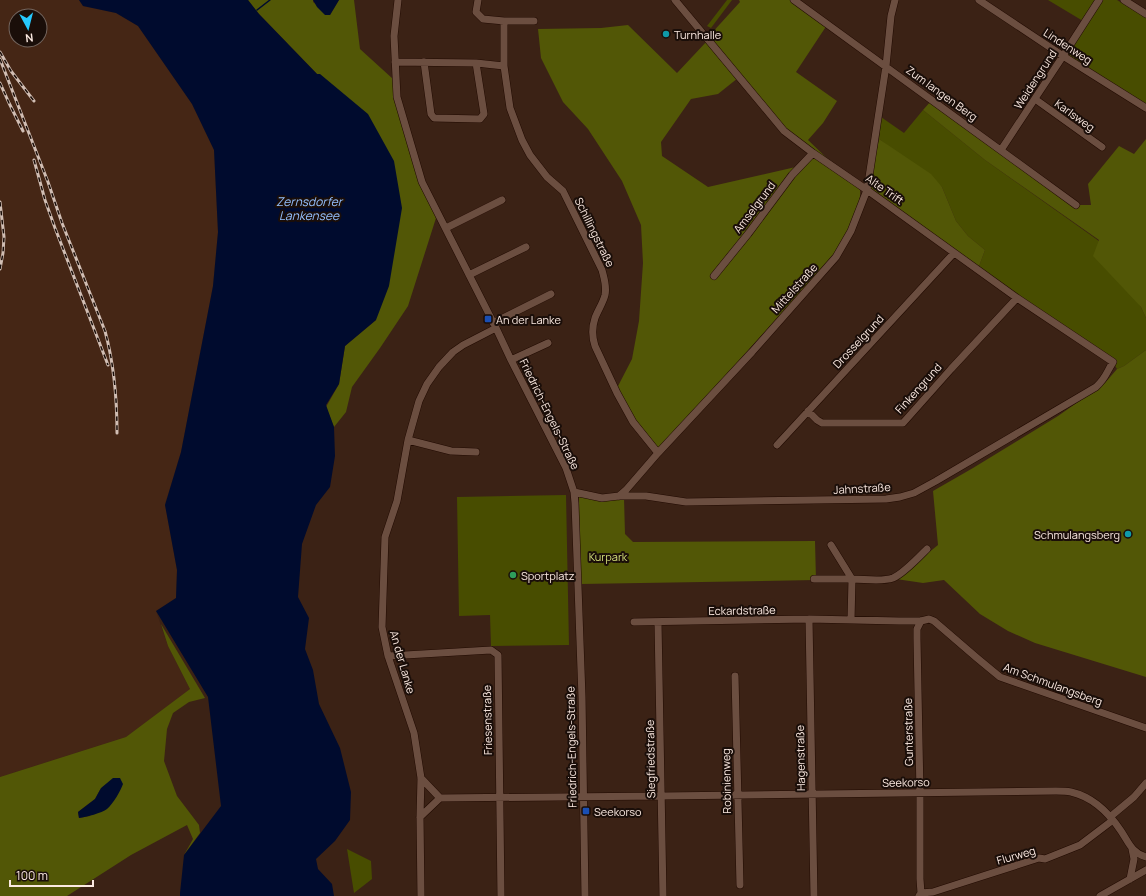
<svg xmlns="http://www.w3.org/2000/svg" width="1146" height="896" font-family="Manrope,sans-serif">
<rect width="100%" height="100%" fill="#3b2215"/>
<!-- built -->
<path fill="#452615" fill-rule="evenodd" d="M0 0H79L83 6 116 13 138 26 192 104 214 150 218 232 213 286 181 452 165 504 177 570 176 598 156 611 168 646 190 689 126 737 0 777ZM16 16H40V40H16Z"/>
<!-- green -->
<path fill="#484d00" d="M727 0H732L711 28 707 26Z
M1048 0H1097L1083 21Z
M1101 0H1117L1146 18V105L1066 56Z
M923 110 985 160 1099 241 1141 307 1146 318V350L1124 366 1117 369 1113 362 978 269 985 250 968 236 956 221 942 187 879 139 881 117 904 133Z
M566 495 569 645 491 646 490 615 459 616 457 497Z
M347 849 371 861 372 879 354 893Z"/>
<!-- forest -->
<path fill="#525706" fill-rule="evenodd" d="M248 0H313V2L330 15 339 0H354L360 49 393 79 436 218 408 306 380 348 352 387 346 412 334 427 326 407 339 384 345 346 376 320 317 74 259 14Z
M739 0H792L827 25 796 72 837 101 823 123 808 140 860 190C862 207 843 240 834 255L658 450 635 421 617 388 632 359 639 321 643 263 641 225 622 181 588 129 563 102 541 58 538 29 601 28 628 25 677 73 708 40 710 35 740 2ZM738 78 783 132 811 153 800 166 708 187 662 156 661 142 691 99 718 94Z
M931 101 1076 205H1091L1088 184 1119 146 1134 154 1146 139V318L1141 307 1093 256 1099 240 985 160 923 110Z
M879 139 931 174 942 187 956 221 968 236 985 250 978 269 869 187Z
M1146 350V677L1035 643 1008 631 980 614 944 580 923 583 896 579 938 545 933 491 973 468 1058 416 1105 383 1117 369 1124 366Z
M579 496 624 498 625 534 633 542 815 541 816 580 580 584Z
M161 624 205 698 189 702 173 713 167 729 164 761 177 796 199 825 200 833 184 855 193 839 187 825 131 855 67 896H0V777L126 737 190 689 168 646ZM101 788 90 816 79 818 78 812 95 799Z"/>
<!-- water -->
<path fill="#000b2e" d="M79 0H248L259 14 317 74H320L368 114 394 161 402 208 389 286 376 320 345 346 339 384 326 405 334 427 335 456 330 487 316 505 302 544 298 597 309 618 305 649 313 670 319 704 340 748 351 792 350 820 335 841 316 859 318 869 332 884 334 896H180V893L184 855 221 806 208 697 156 611 176 598 177 570 165 505 181 452 213 286 218 232 214 150 192 104 138 26 116 13 83 6Z
M313 0H339L330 15H325L317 7Z
M113 778H120L123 784C121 790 113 804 107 809 102 813 86 817 79 818L78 812 95 799 101 788Z"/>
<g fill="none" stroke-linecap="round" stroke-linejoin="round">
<!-- stream -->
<path stroke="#000b2e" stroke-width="1.5" d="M257 10 270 0"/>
<defs>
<path id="minor" d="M398 0 394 36 397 97 422 182 496 328 511 360 566 468 574 492 575 503 582 697 585 896
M478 0 476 12 483 19 504 21H534
M794 0 1076 205
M979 0 1063 56 1146 108
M1124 0 1146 14
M504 21V66L510 108 522 140 530 155 547 177 563 191 602 270C604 278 607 286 605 295 603 303 598 310 595 318 592 327 592 337 595 346L617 393 633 422 658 453
M395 62 476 63 504 66
M424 62 431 114 434 118 480 119 484 114 476 63
M1035 99 1102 147
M1001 150 1063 56 1099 0
M446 228 502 200
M469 275 526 247
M714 276 748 234 792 175 813 153
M493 323 551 294
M511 360 548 343
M808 411 817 420 822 423H903L951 369 1017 298
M408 440 451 451 476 452
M777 445 954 253
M574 492 602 498 619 496H646L686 502 886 499 900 497 914 493 936 481 1096 387C1106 378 1106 373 1113 362L1017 298 867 190 813 153 784 131 675 0
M619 496 626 490 658 453 752 352 836 257 851 231 867 190 886 66 891 16 895 0
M831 545 852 579C865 579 882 582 893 578 903 574 919 557 927 549
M814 579H852L851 620
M809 619 814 896
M921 621 917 629V639L920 793V879L921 893
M634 622 809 619 899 621H921L929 619 934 621 977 658 1000 677 1146 728
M658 622 663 896
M388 656 491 650 498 655 501 896
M735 676 740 885
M421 778 440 798 662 796 1056 791C1061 791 1066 791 1071 792 1093 797 1109 813 1121 831 1129 843 1131 852 1146 857
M420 817 440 798
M1110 817 1134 797 1146 783
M1130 879 1134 859 1132 849
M421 896 420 817 421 778 414 733 388 656 382 627 385 537 397 501 408 440 419 401 427 384 439 367 453 352 463 345 496 328
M919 896 921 893 933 892 1039 858 1045 859 1080 845 1113 820
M1100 896 1146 870"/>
</defs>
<!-- minor casing -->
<use href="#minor" stroke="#210a01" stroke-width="8"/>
<!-- minor -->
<use href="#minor" stroke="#6b4e40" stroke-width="7"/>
<defs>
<path id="rail" d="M0 52 11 71 34 101
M0 59 48 182 62 223 105 331C114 364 117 398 117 433
M0 83 9 103 23 131
M34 160 45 200 55 228 108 365
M0 202 4 237 3 253 0 269"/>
</defs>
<!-- rail casing -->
<use href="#rail" stroke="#d1beb4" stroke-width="3"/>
<!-- rail -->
<use href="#rail" stroke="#1a0e09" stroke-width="1.5" stroke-dasharray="4.5" stroke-linecap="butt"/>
</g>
<!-- markers -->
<g fill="#0f9aa8" stroke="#1a0e09" stroke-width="1.5">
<circle cx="666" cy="34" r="4"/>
<circle cx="1128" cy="534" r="4"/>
</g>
<g fill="#1a4fb4" stroke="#1a0e09" stroke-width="1.5">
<rect x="484" y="315" width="8" height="8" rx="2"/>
<rect x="582" y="807" width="8" height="8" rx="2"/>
</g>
<circle fill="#2e9e5b" stroke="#1a0e09" stroke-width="1.5" cx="513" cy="575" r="4"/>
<g text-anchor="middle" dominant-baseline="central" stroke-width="4" stroke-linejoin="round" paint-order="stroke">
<!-- poi labels -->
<g font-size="11" fill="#fbe9e1" stroke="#1a0e09" text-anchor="start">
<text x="674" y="34">Turnhalle</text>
<text x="496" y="319">An der Lanke</text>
<text x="1120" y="534" text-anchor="end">Schmulangsberg</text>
<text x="521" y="575">Sportplatz</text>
<text x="594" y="811">Seekorso</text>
</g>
<!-- street labels -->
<g font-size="11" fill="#fbe9e1" stroke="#1a0e09">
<text transform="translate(1068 46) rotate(33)">Lindenweg</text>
<text transform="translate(1035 79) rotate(-57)">Weidengrund</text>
<text transform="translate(942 93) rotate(36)">Zum langen Berg</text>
<text transform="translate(1075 115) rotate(36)">Karlsweg</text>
<text transform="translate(885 189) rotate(35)">Alte Trift</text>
<text transform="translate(754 207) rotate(-53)">Amselgrund</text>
<text transform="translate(595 232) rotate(64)">Schillingstraße</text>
<text transform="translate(794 288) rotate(-48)">Mittelstraße</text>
<text transform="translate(858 341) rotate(-47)">Drosselgrund</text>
<text transform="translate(918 388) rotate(-48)">Finkengrund</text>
<text transform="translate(550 414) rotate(64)">Friedrich-Engels-Straße</text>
<text transform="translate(862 488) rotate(-3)">Jahnstraße</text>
<text transform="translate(742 610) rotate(-1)">Eckardstraße</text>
<text transform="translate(403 662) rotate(74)">An der Lanke</text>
<text transform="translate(1053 684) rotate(20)">Am Schmulangsberg</text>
<text transform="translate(487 720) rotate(-91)">Friesenstraße</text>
<text transform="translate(908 732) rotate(-91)">Gunterstraße</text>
<text transform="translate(571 747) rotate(-91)">Friedrich-Engels-Straße</text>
<text transform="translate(800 758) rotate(-91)">Hagenstraße</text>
<text transform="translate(650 759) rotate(-91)">Siegfriedstraße</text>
<text transform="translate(726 781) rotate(-91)">Robinienweg</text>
<text transform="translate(906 782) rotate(-1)">Seekorso</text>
<text transform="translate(1016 855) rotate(-16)">Flurweg</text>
</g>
<!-- park labels -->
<g font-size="11" fill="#d5df7b" stroke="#1a0e09">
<text x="608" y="556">Kurpark</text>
</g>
<!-- water labels -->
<g font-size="12" font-style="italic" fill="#95c0fe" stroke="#1a0e09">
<text x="309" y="201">Zernsdorfer<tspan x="309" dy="14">Lankensee</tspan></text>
</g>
</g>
<!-- north arrow -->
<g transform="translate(28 28) rotate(173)"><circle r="19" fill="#1a0e09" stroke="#74665f"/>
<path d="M0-3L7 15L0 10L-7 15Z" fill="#26c9fe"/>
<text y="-6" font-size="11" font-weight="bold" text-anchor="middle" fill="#fbe9e1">N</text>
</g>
<!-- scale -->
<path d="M10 880v6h83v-6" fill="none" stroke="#fbe9e1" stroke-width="2"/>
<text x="16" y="880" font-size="12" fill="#fbe9e1" stroke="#1a0e09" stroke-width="3" paint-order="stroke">100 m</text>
</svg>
